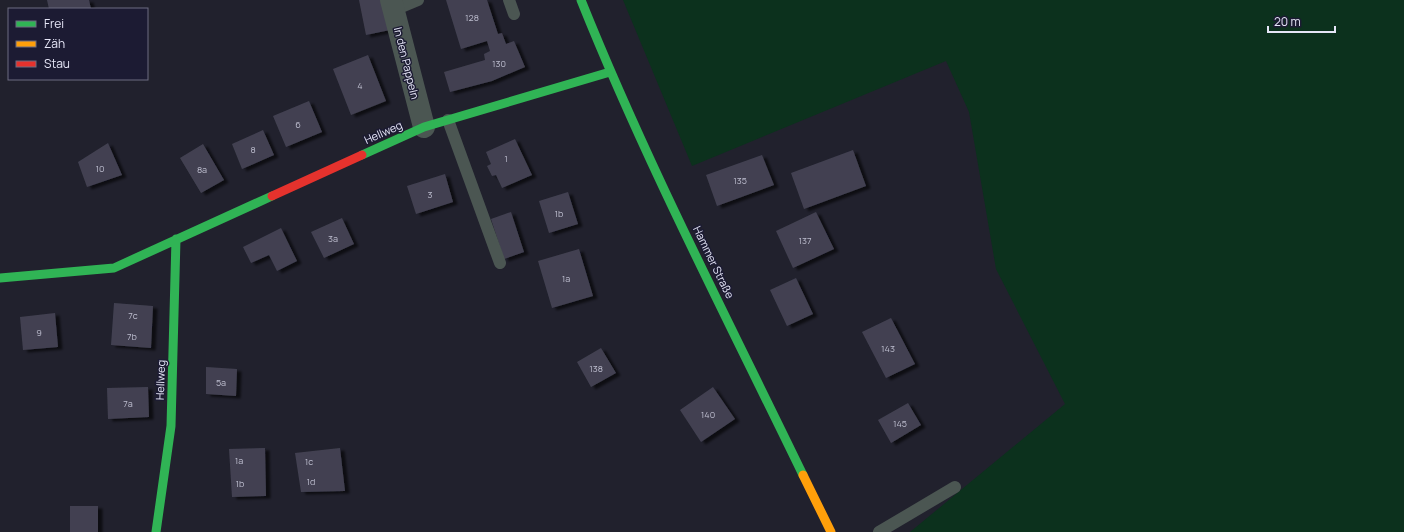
<svg xmlns="http://www.w3.org/2000/svg" width="1404" height="532" font-family="Manrope,sans-serif">
<defs>
<filter id="shadow"><feDropShadow dx="4.5" dy="2.5" stdDeviation="1" flood-color="#0009"/></filter>
</defs>
<rect width="100%" height="100%" fill="#21212d"/>
<!-- green -->
<path fill="#0c311d" d="M623 0H1404V532H910L1065 404 996 269 969 112 946 61 692 166Z"/>
<!-- building -->
<path fill="#424151" filter="url(#shadow)" d="M47 0H89L91 9H49Z
M359 0H384L390 30 366 35Z
M446 0H487L498 34 502 33 506 44 514 41 525 67 492 81 450 92 444 72 485 60 484 54 490 51 487 41 461 49Z
M368 55 386 101 351 115 333 69Z
M309 101 322 132 286 147 273 116Z
M263 130 274 155 242 169 232 144Z
M515 139 532 175 502 188 496 175 492 176 487 166 491 164 486 152Z
M108 143 122 175 87 187 78 162Z
M203 144 224 180 201 193 180 158Z
M853 150 866 186 804 209 791 173Z
M762 155 774 185 717 206 706 175Z
M445 174 453 202 416 214 407 186Z
M568 192 578 224 549 233 539 201Z
M511 212 524 252 504 259 491 219Z
M816 212 834 249 793 268 776 231Z
M342 218 354 244 324 258 311 232Z
M281 228 297 261 277 271 269 255 251 263 243 247Z
M579 249 593 296 552 308 538 261Z
M796 278 813 314 787 326 770 290Z
M114 303 153 306 151 348 111 345Z
M55 313 58 347 23 350 20 317Z
M891 318 915 364 886 378 862 332Z
M601 348 616 373 591 387 577 362Z
M206 367 237 369 236 396 206 394Z
M148 387 149 417 108 419 107 388Z
M713 387 735 419 701 442 680 410Z
M908 403 921 425 891 443 878 420Z
M265 448 266 496 232 497 229 449Z
M340 448 345 491 301 492 295 453Z
M70 506H98V532H70Z"/>
<g fill="none" stroke-linecap="round" stroke-linejoin="round">
<!-- lane -->
<path stroke="#4b5652" stroke-width="12" d="M509 0 514 14
M394 10 418 0
M448 120 500 263
M879 532 955 487"/>
<!-- street -->
<path stroke="#4b5652" stroke-width="22" d="M391 0 424 127"/>
<!-- fast -->
<path stroke="#30b455" stroke-width="9" d="M581 0C646 162 727 318 803 475
M362 155 424 127 610 72
M0 278 114 268 272 196
M156 532 171 426 176 239"/>
<!-- slow -->
<path stroke="#ff9f0a" stroke-width="9" d="M803 475 831 532"/>
<!-- jam -->
<path stroke="#e5322d" stroke-width="9" d="M272 196 362 155"/>
</g>
<g text-anchor="middle" dominant-baseline="central" stroke-width="3" stroke-linejoin="round" paint-order="stroke">
<!-- number labels -->
<g font-size="9" fill="#bdbdce">
<text x="472" y="17">128</text>
<text x="499" y="63">130</text>
<text x="360" y="85">4</text>
<text x="298" y="124">6</text>
<text x="253" y="149">8</text>
<text x="506" y="158">1</text>
<text x="100" y="168">10</text>
<text x="202" y="169">8a</text>
<text x="740" y="180">135</text>
<text x="430" y="194">3</text>
<text x="559" y="213">1b</text>
<text x="333" y="238">3a</text>
<text x="805" y="240">137</text>
<text x="566" y="278">1a</text>
<text x="133" y="315">7c</text>
<text x="39" y="332">9</text>
<text x="132" y="336">7b</text>
<text x="888" y="348">143</text>
<text x="596" y="368">138</text>
<text x="221" y="382">5a</text>
<text x="128" y="403">7a</text>
<text x="708" y="414">140</text>
<text x="900" y="423">145</text>
<text x="239" y="460">1a</text>
<text x="309" y="461">1c</text>
<text x="311" y="481">1d</text>
<text x="240" y="483">1b</text>
</g>
<!-- street labels -->
<g font-size="11" fill="#e6e6f7" stroke="#1c1b33">
<text transform="translate(407 63) rotate(76)">In den Pappeln</text>
<text transform="translate(383 132) rotate(-24)">Hellweg</text>
<text transform="translate(714 262) rotate(64)">Hammer Straße</text>
<text transform="translate(160 380) rotate(-88)">Hellweg</text>
</g>
</g>
<!-- legend -->
<rect x="8" y="8" width="140" height="72" fill="#1c1b33" stroke="#6d6c81"/>
<rect x="16" y="21" width="20" height="6" fill="#30b455" stroke="#6d6c81"/>
<text x="44" y="28" font-size="12" fill="#e6e6f7">Frei</text>
<rect x="16" y="41" width="20" height="6" fill="#ff9f0a" stroke="#6d6c81"/>
<text x="44" y="48" font-size="12" fill="#e6e6f7">Zäh</text>
<rect x="16" y="61" width="20" height="6" fill="#e5322d" stroke="#6d6c81"/>
<text x="44" y="68" font-size="12" fill="#e6e6f7">Stau</text>
<!-- scale -->
<path d="M1268 26v6h67v-6" fill="none" stroke="#e6e6f7" stroke-width="2"/>
<text x="1274" y="26" font-size="12" fill="#e6e6f7" stroke="#1c1b33" stroke-width="3" paint-order="stroke">20 m</text>
</svg>
